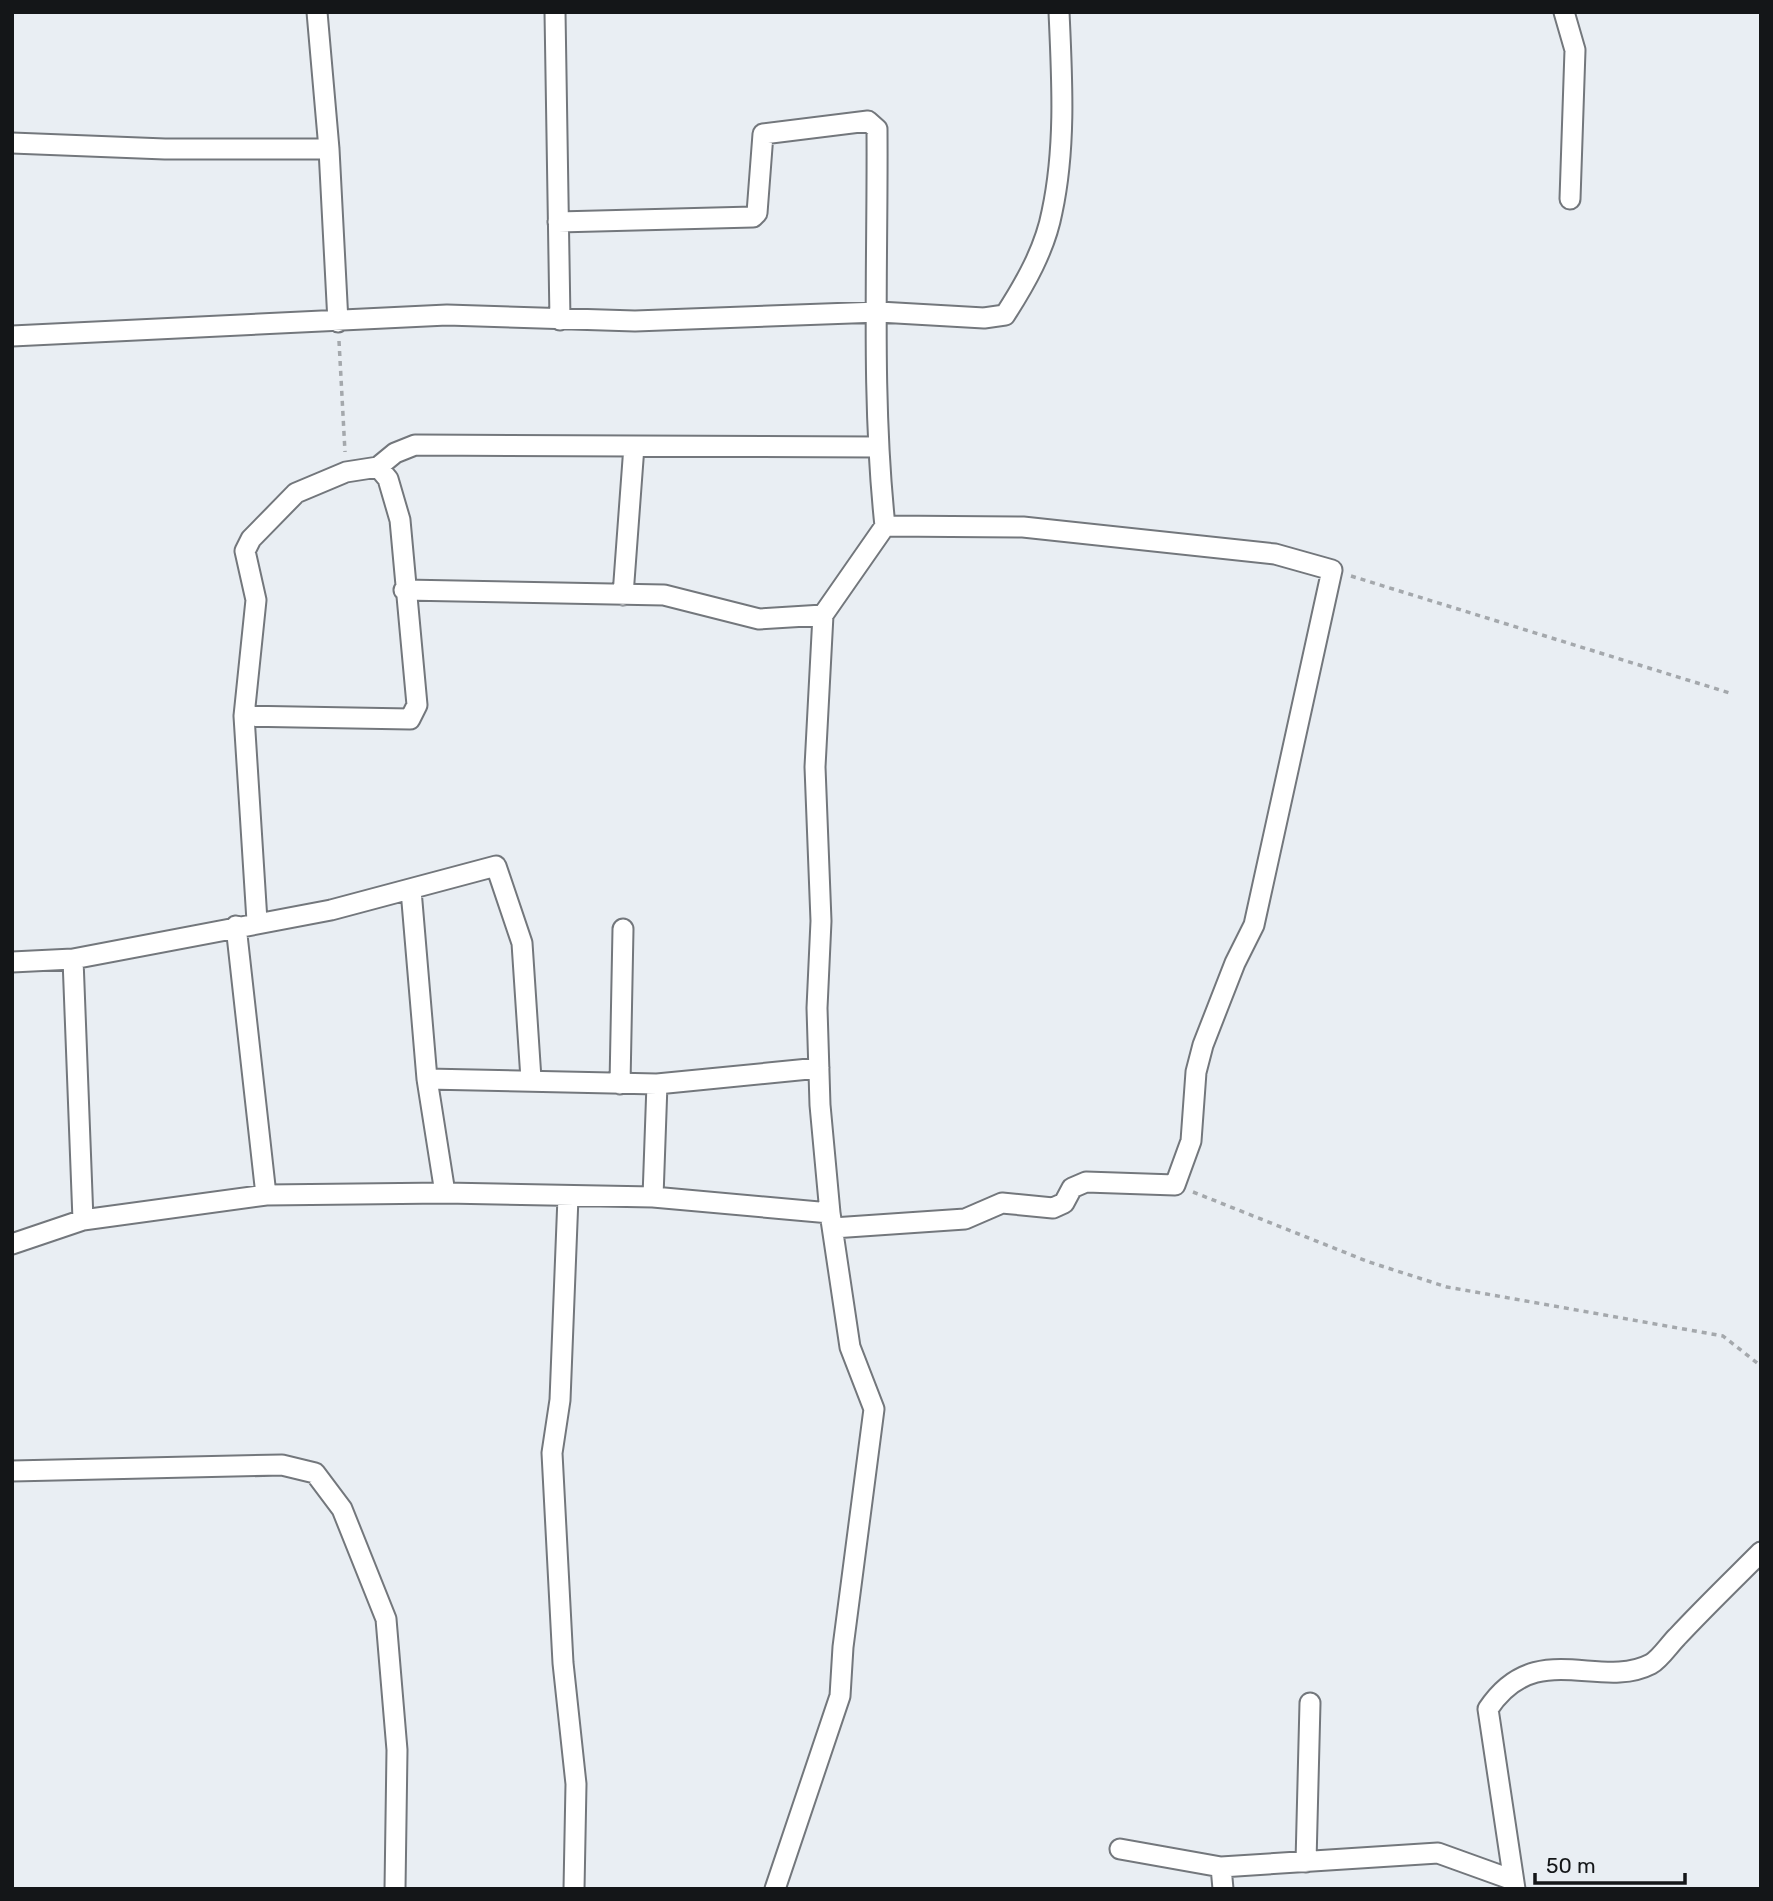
<svg xmlns="http://www.w3.org/2000/svg" width="1773" height="1901" font-family="Rubik,sans-serif">
<rect width="100%" height="100%" fill="#e9eef3"/>
<g fill="none" stroke-linecap="round" stroke-linejoin="round">
<defs>
<path id="minor" d="M317 12 329 149 338 322
M555 12 560 320
M1564 12 1575 50 1570 199
M12 143 165 149H329
M12 336 447 315 635 321 879 312 984 318 1005 315C1025 284 1045 249 1052 212 1066 147 1062 78 1059 12
M378 467 395 453 415 445 877 447
M404 590 664 595 759 619 823 615 885 526C871 395 878 261 877 129L868 121 763 134 757 213 753 217 558 222
M623 595 634 446
M244 716 410 719 417 705 400 520 388 479 378 467 346 472 296 493 251 539 245 551 256 600 244 716 257 921
M411 890 427 1079 445 1193
M236 926 266 1195
M73 959 83 1220
M12 962 73 959 331 910 496 866 522 943 531 1079
M427 1079 657 1084 653 1197
M620 1084 623 929
M657 1084 819 1068
M568 1197 560 1400 552 1453 563 1663 576 1784 574 1889
M833 1228 965 1219 1002 1203 1053 1208 1064 1203 1072 1188 1086 1182 1175 1185 1191 1141 1196 1072 1203 1045 1235 963 1254 925 1332 570 1275 554 1023 527 885 526
M12 1244 83 1220 266 1195 445 1193 653 1197 830 1213
M12 1471 282 1465 315 1473 342 1509 386 1619 397 1750 395 1889
M1120 1849 1221 1867 1438 1853 1513 1880
M1306 1862 1310 1703
M1221 1867 1223 1889
M775 1889 840 1696 843 1647 874 1409 850 1347 830 1213 820 1105 817 1008 821 921 815 767 823 615
M1515 1889 1488 1709C1536 1637 1599 1691 1651 1664 1660 1659 1669 1645 1677 1637 1704 1608 1733 1580 1761 1552"/>
</defs>
<!-- minor casing -->
<use href="#minor" stroke="#73777c" stroke-width="23"/>
<!-- path -->
<path stroke="#a4a8ac" stroke-width="3.5" stroke-dasharray="5 5" stroke-linecap="butt" d="M339 341 345 452
M1351 576 1733 694
M1193 1192 1369 1262 1447 1287 1723 1336 1761 1366"/>
<!-- minor -->
<use href="#minor" stroke="#fff" stroke-width="19"/>
</g>
<!-- border -->
<rect width="1773" height="1901" fill="none" stroke="#141618" stroke-width="28"/>
<!-- scale -->
<path d="M1535 1873v10h150v-10" fill="none" stroke="#141618" stroke-width="3.5"/>
<text x="1546" y="1873" font-size="21" fill="#141618" stroke="#e9eef3" stroke-width="5" paint-order="stroke">50 m</text>
</svg>
